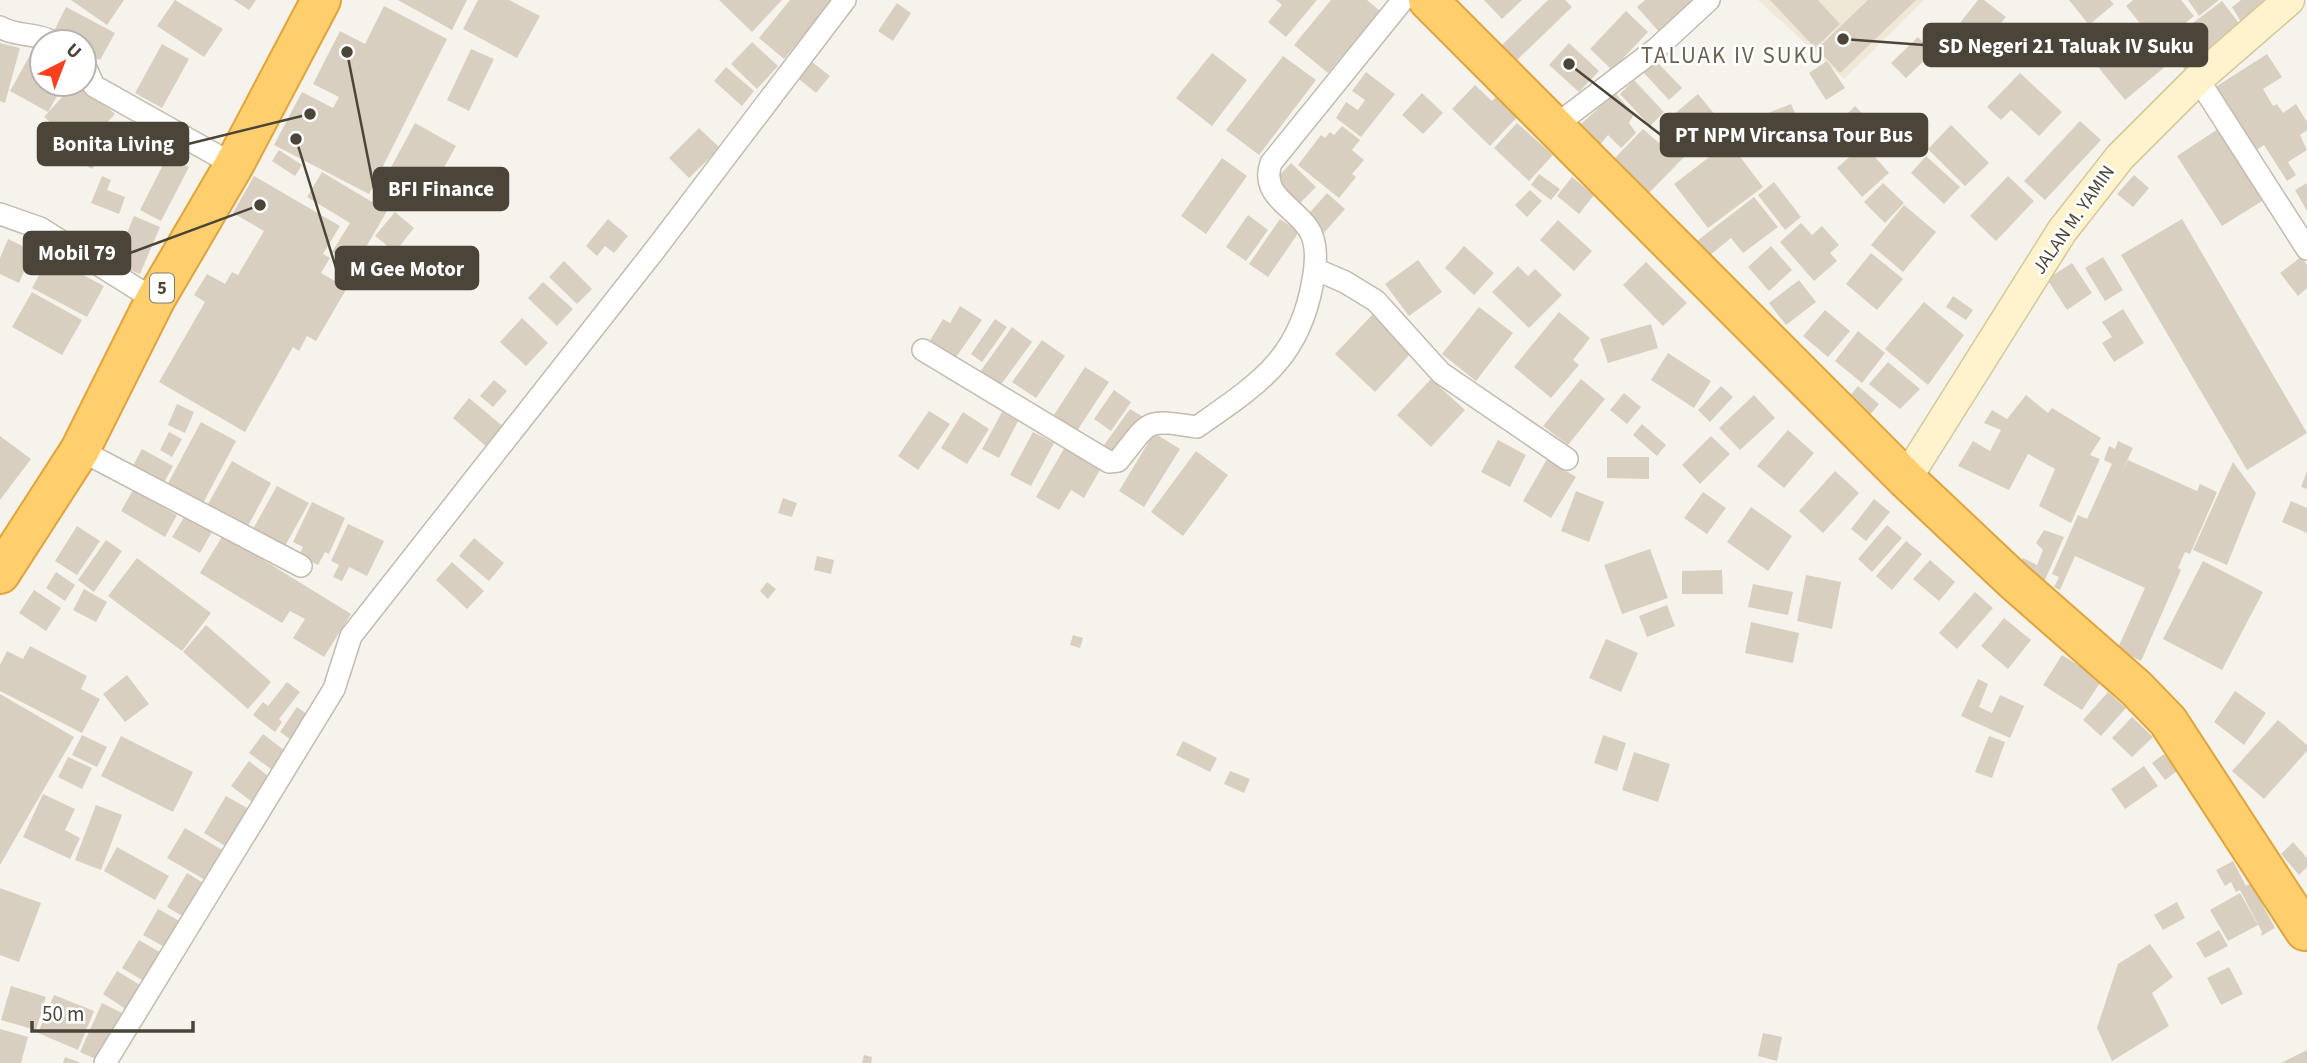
<svg xmlns="http://www.w3.org/2000/svg" width="2307" height="1063" font-family="'Source Sans 3',sans-serif">
<rect width="100%" height="100%" fill="#f6f3ec"/>
<!-- education -->
<path fill="#efe8d6" d="M1758 0H1924L1844 79Z"/>
<!-- building -->
<path fill="#d8cfc1" d="M71 0H124L107 25Z
M175 0 223 29 204 57 157 26Z
M234 0H256L249 10Z
M398 0H467L452 30Z
M478 0H509L540 16 517 58 463 29Z
M719 0H782L752 32Z
M790 0H833L784 59 759 38Z
M1276 0H1317L1286 37 1268 22 1282 5Z
M1331 0H1367L1380 11 1328 73 1294 45Z
M1484 0H1522L1502 19Z
M1548 0H1565L1572 7 1516 61 1501 46Z
M1645 0H1698L1660 33 1637 7Z
M1770 0H1818L1840 24 1815 48Z
M1868 0H1916L1840 73 1817 49Z
M1978 0H1984L2006 17 1970 62 1945 42Z
M2069 0H2110L2114 4 2089 25Z
M2133 0H2181L2194 16 2158 45 2126 6Z
M2188 0H2219L2199 16Z
M2241 0H2275L2243 25 2232 7Z
M2222 1 2241 26 2185 70 2165 44Z
M897 3 911 13 893 41 878 31Z
M384 6 447 39 369 194 274 145 302 92 333 108 339 97 313 84 340 31 365 44Z
M66 7 115 33 100 60 84 52V42H66L52 35Z
M1626 11 1648 32 1612 70 1590 49Z
M2135 28 2166 66 2125 100 2094 62Z
M1918 37 1933 52 1906 78 1891 63Z
M39 39 42 41V84H64L48 112 10 91Z
M752 42 778 66 757 89 731 64Z
M0 43 20 48 5 103 0 101Z
M1569 43 1599 71 1579 92 1549 65Z
M162 44 189 59 162 108 135 93Z
M471 49 494 59 469 111 447 100Z
M1212 53 1247 80 1212 126 1176 98Z
M2267 54 2282 77 2263 89 2273 106 2277 104 2283 113 2296 104 2307 122V130L2300 135 2307 150 2288 162 2296 175 2287 181 2264 145 2255 151 2214 88Z
M1283 56 1316 80 1259 155 1226 130Z
M807 58 830 76 816 93 794 75Z
M1655 60 1682 88 1669 100 1642 71Z
M1827 61 1845 88 1826 100 1809 73Z
M726 67 754 91 742 106 714 81Z
M1366 72 1395 94 1361 137 1336 118 1346 102 1358 110 1365 100 1352 91Z
M2020 73 2062 112 2039 136 2011 110 2001 120 1987 107Z
M1634 80 1664 112 1650 126 1620 94Z
M74 84H81L115 114 82 150 44 117Z
M1475 85 1492 101 1498 95 1519 115 1490 146 1452 109Z
M1422 93 1443 113 1423 134 1402 115Z
M1615 93 1634 114 1629 123 1636 133 1621 148 1608 135 1600 145 1581 124Z
M1698 94 1721 122 1689 150 1665 122Z
M1791 104 1801 126 1773 138 1763 115Z
M1855 106 1874 126 1863 139 1843 118Z
M2080 121 2101 140 2045 200 2024 181Z
M415 123 456 146 430 193 389 171Z
M1517 123 1553 155 1529 181 1494 148Z
M1951 125 1989 163 1965 186 1928 149Z
M1342 126 1360 140 1352 150 1364 160 1352 174 1356 177 1339 198 1298 165 1321 135 1325 138 1330 132 1334 135Z
M2221 127 2267 198 2222 226 2177 156Z
M699 128 720 148 689 178 669 158Z
M1643 129 1659 143 1667 136 1686 155 1647 195 1611 162Z
M106 130 120 141 111 154 106 150 92 169 82 163Z
M1729 142 1763 187 1708 228 1674 184Z
M1864 144 1889 173 1862 197 1837 168Z
M279 150 302 165 295 176 272 161Z
M168 155 189 167 161 221 140 210Z
M1926 156 1960 187 1944 204 1911 173Z
M1222 158 1247 176 1206 234 1181 216Z
M1291 163 1316 187 1298 205 1273 182Z
M322 172 387 211 355 266 332 252 350 223 307 197Z
M1539 174 1560 189 1551 200 1531 185Z
M2134 175 2149 188 2133 207 2117 194Z
M102 176 111 180 107 190 125 197 119 214 91 203Z
M254 176 340 226 323 254 330 258 321 273 347 288 316 341 307 336 299 351 293 347 245 432 159 382 205 302 194 295 207 274 225 284 232 272 238 275 264 231 233 213Z
M2008 176 2034 201 1996 241 1970 216Z
M1572 177 1594 195 1579 214 1557 196Z
M1774 182 1801 217 1785 230 1758 195Z
M1883 183 1904 203 1885 223 1864 202Z
M2307 183V211L2295 190Z
M1530 190 1542 201 1527 217 1515 205Z
M1327 193 1345 209 1323 234 1305 218Z
M1754 197 1778 227 1743 253 1731 238 1709 256 1697 241Z
M1904 205 1936 232 1903 272 1871 245Z
M395 212 414 228 395 252 375 236Z
M1248 215 1268 230 1246 261 1226 247Z
M134 216 160 227 140 274 114 264Z
M608 219 628 236 614 253 605 246 597 256 586 246Z
M1280 219 1299 232 1268 277 1249 264Z
M2182 219 2307 433 2247 470 2121 255Z
M1558 220 1592 251 1574 271 1540 240Z
M1801 223 1812 235 1822 226 1839 245 1830 253 1837 261 1814 281 1780 242Z
M8 239 33 251 19 283 0 274V258Z
M1464 246 1494 273 1474 295 1445 268Z
M1771 246 1792 270 1769 291 1748 267Z
M1871 253 1903 279 1877 310 1846 284Z
M49 257 104 286 87 317 32 288Z
M2103 257 2123 290 2105 301 2085 268Z
M2301 257 2307 265V288L2298 296 2280 273Z
M1418 260 1442 292 1409 316 1385 284Z
M564 261 592 289 577 304 549 277Z
M1646 262 1687 303 1663 326 1623 285Z
M2072 263 2092 293 2067 310 2047 279Z
M1518 266 1528 276 1535 269 1562 295 1529 328 1492 292Z
M1799 280 1816 302 1786 325 1769 303Z
M543 282 573 309 557 326 528 298Z
M32 292 82 320 62 355 12 327Z
M1953 296 1973 310 1966 320 1946 307Z
M1924 302 1964 335 1928 385 1885 349Z
M960 306 982 320 954 360 928 344 943 319 950 323Z
M1479 307 1513 333 1476 381 1442 354Z
M2123 309 2144 343 2114 362 2102 343 2112 337 2102 322Z
M1825 310 1850 331 1828 357 1803 336Z
M1559 312 1590 338 1573 360 1579 365 1551 398 1514 367Z
M1373 314 1413 351 1375 392 1335 354Z
M522 318 548 343 526 366 500 342Z
M995 319 1007 327 982 362 971 354Z
M1651 324 1658 348 1608 363 1600 339Z
M1012 327 1032 342 1000 386 980 372Z
M1858 331 1885 353 1862 383 1835 361Z
M1042 340 1065 356 1036 398 1012 382Z
M1668 353 1711 381 1694 408 1651 380Z
M1888 362 1920 389 1900 409 1869 384Z
M1085 367 1109 382 1077 431 1054 415Z
M1431 379 1465 410 1431 447 1397 415Z
M1581 379 1605 399 1568 445 1543 426Z
M494 380 507 391 493 407 480 396Z
M1721 386 1733 397 1710 422 1698 410Z
M1858 386 1879 404 1869 416 1848 398Z
M1114 390 1131 402 1111 431 1094 419Z
M1624 393 1641 407 1627 424 1610 410Z
M1754 395 1775 418 1740 450 1719 428Z
M2026 395 2048 413 2052 408 2101 438 2090 455 2100 459 2071 523 2039 506 2055 469 2028 454 2009 490 1958 466 1973 441 1990 451 2001 430 1984 423 1992 410 2007 419Z
M469 398 505 428 488 448 453 418Z
M177 404 194 412 185 433 168 425Z
M1130 409 1145 418 1118 455 1104 445Z
M929 411 950 424 918 470 898 456Z
M963 412 989 429 967 464 941 448Z
M1002 412 1018 421 999 458 982 449Z
M201 422 236 441 202 505 167 485Z
M1642 424 1666 445 1657 456 1633 435Z
M1788 430 1814 453 1784 488 1757 466Z
M169 432 182 439 172 457 160 450Z
M1033 432 1054 443 1031 486 1010 475Z
M1154 433 1180 449 1144 507 1119 491Z
M0 436 31 459 0 500Z
M1711 436 1730 454 1700 484 1682 465Z
M1498 440 1526 455 1510 487 1481 472Z
M2118 441 2133 448 2121 474 2128 460 2197 491 2200 484 2217 492 2190 554 2185 552 2178 568 2181 570 2141 661 2117 650 2145 588 2075 556 2060 590 2054 587 2059 577 2052 574 2078 515 2087 519 2112 464 2104 460 2109 446 2115 449Z
M1065 447 1101 468 1084 498 1071 490 1059 510 1036 497Z
M142 449 173 466 161 488 130 471Z
M1196 451 1228 475 1183 536 1151 512Z
M1607 457H1649V479L1607 478Z
M1547 459 1576 477 1551 518 1523 501Z
M232 461 271 483 248 526 208 504Z
M2233 462 2256 493 2227 565 2193 550Z
M1835 471 1859 493 1823 533 1799 511Z
M2307 471V489L2301 487Z
M277 486 309 503 285 546 253 529Z
M133 490 177 515 165 537 121 511Z
M1576 491 1604 502 1589 542 1561 531Z
M1703 492 1726 508 1707 534 1684 518Z
M783 498 797 503 792 517 778 513Z
M1874 499 1890 512 1866 541 1851 529Z
M2291 501 2307 508V533L2282 522Z
M312 502 345 518 329 554 325 552 318 565 299 556 303 547 293 542Z
M1751 507 1792 536 1768 571 1727 542Z
M186 514 213 530 200 553 172 537Z
M348 524 384 541 367 576 349 567 342 581 333 577 339 565 331 561Z
M1887 525 1902 538 1872 572 1858 559Z
M77 526 100 541 77 575 55 561Z
M2044 530 2064 537 2041 589 2016 569 2023 558 2037 565 2043 550 2036 543Z
M223 535 351 614 324 657 293 638 305 619 290 611 282 623 200 573Z
M474 538 504 563 489 581 459 556Z
M106 540 122 551 94 592 78 580Z
M1906 541 1922 554 1892 590 1876 576Z
M1650 549 1668 598 1622 614 1604 565Z
M817 556 834 560 831 574 814 570Z
M137 558 211 613 182 651 108 596Z
M1930 560 1955 582 1939 601 1913 579Z
M2203 561 2263 592 2222 670 2163 639Z
M452 562 484 591 467 609 436 580Z
M1722 570 1723 594H1682V571Z
M56 572 75 585 65 601 46 588Z
M1806 575 1841 582 1832 629 1797 621Z
M767 582 776 589 768 599 760 591Z
M1753 584 1793 592 1788 615 1748 607Z
M84 589 107 602 96 622 73 610Z
M34 590 61 608 46 631 19 613Z
M1975 592 1993 608 1957 649 1939 633Z
M1667 605 1675 626 1647 637 1639 616Z
M2004 618 2031 640 2008 669 1981 646Z
M1751 622 1799 633 1793 663 1745 653Z
M206 625 271 682 248 709 183 652Z
M1073 635 1083 638 1080 648 1070 645Z
M1606 639 1638 653 1621 692 1589 678Z
M30 646 87 676 81 689 100 699 82 733 0 691V665L7 651 23 659Z
M2062 655 2102 680 2082 710 2043 685Z
M127 675 149 704 125 722 103 694Z
M1978 679 1988 684 1979 707 1992 713 2000 695 2024 706 2010 738 1961 716Z
M287 682 300 692 279 719 282 722 275 732 253 715 263 702 268 706Z
M2235 691 2266 713 2244 745 2214 722Z
M2108 692 2126 708 2101 736 2083 720Z
M0 694 74 737 0 865Z
M297 707 314 719 297 744 280 732Z
M2132 717 2153 737 2132 757 2112 738Z
M2278 720 2307 745V751L2264 799 2232 771Z
M263 734 289 754 275 772 249 753Z
M82 735 107 747 97 767 72 755Z
M1603 735 1626 743 1617 771 1594 763Z
M121 736 193 772 173 812 101 776Z
M1989 736 2005 742 1992 778 1975 772Z
M1183 741 1217 758 1210 772 1176 755Z
M1634 752 1670 764 1658 802 1622 790Z
M2164 754 2177 771 2165 780 2152 763Z
M68 757 92 768 82 789 58 777Z
M249 761 272 779 255 804 231 786Z
M2144 766 2158 786 2125 809 2111 789Z
M1230 771 1250 779 1244 793 1224 784Z
M43 794 75 809 65 830 80 838 70 859 23 837Z
M226 796 249 809 227 847 204 833Z
M96 805 122 815 101 870 75 860Z
M185 828 224 851 207 881 167 858Z
M2293 842 2307 858V867L2299 875 2281 854Z
M117 847 169 876 155 900 104 871Z
M2233 861 2246 886 2251 883 2275 928 2261 936 2262 932 2240 890 2236 892 2231 882 2225 886 2216 870Z
M187 873 210 887 191 921 167 907Z
M0 888 41 903 19 962 0 955Z
M2240 893 2258 925 2228 941 2210 910Z
M2177 902 2185 918 2163 930 2154 915Z
M158 909 185 924 170 950 143 935Z
M2219 930 2228 946 2205 958 2196 943Z
M139 940 163 954 147 983 122 968Z
M2150 944 2173 977 2152 993 2169 1026 2112 1061 2097 1028 2118 964Z
M2229 967 2243 994 2221 1005 2207 978Z
M117 971 145 988 130 1012 103 994Z
M11 986 46 997 36 1030 1 1020Z
M54 995 94 1011 78 1050 38 1033Z
M102 1003 122 1013 100 1061 80 1052Z
M0 1029 28 1037 21 1063H0Z
M1763 1033 1782 1037 1777 1061 1758 1056Z
M2307 1050V1063H2281Z
M864 1055 872 1057 871 1063H862Z
M65 1057 81 1063H63Z"/>
<g fill="none" stroke-linecap="round" stroke-linejoin="round">
<defs>
<path id="street" d="M0 27C17 37 35 32 53 42
M84 64 94 86 234 165
M2198 79 2307 249
M1556 125 1657 48 1709 0
M0 214 40 228 155 300
M1315 269 1345 282 1376 301 1441 373 1567 459
M923 350 1109 462 1118 461C1152 419 1143 419 1197 427 1258 384 1300 359 1313 280 1316 264 1318 242 1308 228 1292 205 1260 195 1271 163L1403 0
M80 450 301 566
M105 1063 334 689 351 636 654 251 845 0"/>
<path id="secondary" d="M1906 479 2062 231 2120 157 2198 79 2289 0"/>
<path id="highway" d="M1428 0 1906 479 2014 581 2136 688 2168 721 2305 931 2307 930
M0 574 80 450 155 300 234 165 321 0"/>
</defs>
<!-- street casing -->
<use href="#street" stroke="#c2bbae" stroke-width="24"/>
<!-- secondary casing -->
<use href="#secondary" stroke="#d6c79b" stroke-width="33"/>
<!-- highway casing -->
<use href="#highway" stroke="#e0a43c" stroke-width="42"/>
<!-- street -->
<use href="#street" stroke="#fff" stroke-width="21"/>
<!-- secondary -->
<use href="#secondary" stroke="#fff3cd" stroke-width="30"/>
<!-- highway -->
<use href="#highway" stroke="#ffcf6e" stroke-width="38"/>
</g>
<g text-anchor="middle" dominant-baseline="central" stroke-width="5" stroke-linejoin="round" paint-order="stroke">
<!-- shield labels -->
<rect fill="#fff" stroke="#817c74" stroke-width="2" x="150" y="273.5" width="24" height="29" rx="5"/>
<g font-size="18" font-weight="bold" fill="#4b4439">
<text x="162" y="288">5</text>
</g>
<!-- street labels -->
<g font-size="19" fill="#4b4439" stroke="#fff">
<text transform="translate(2074 220) rotate(-55)">JALAN M. YAMIN</text>
</g>
<!-- quarter labels -->
<g font-size="23" letter-spacing="2" fill="#6e6250" stroke="#fff">
<text x="1733" y="55">TALUAK IV SUKU</text>
</g>
</g>
<!-- callouts -->
<path fill="none" stroke="#4b4439" stroke-width="2.5" d="M1843 39L1924 45M1569 64L1661 135M310 114L188 144M347 52L374 189M260 205L130 253M296 139L336 268"/>
<g fill="#4b4439" stroke="#fff" stroke-width="2.5">
<circle cx="1843" cy="39" r="7"/>
<circle cx="1569" cy="64" r="7"/>
<circle cx="310" cy="114" r="7"/>
<circle cx="347" cy="52" r="7"/>
<circle cx="260" cy="205" r="7"/>
<circle cx="296" cy="139" r="7"/>
</g>
<g fill="#4b4439" stroke="#4b4439" stroke-width="2.5">
<rect x="1924" y="24" width="283" height="42" rx="7"/>
<rect x="1661" y="114" width="266" height="42" rx="7"/>
<rect x="38" y="123" width="150" height="42" rx="7"/>
<rect x="374" y="168" width="134" height="42" rx="7"/>
<rect x="24" y="232" width="106" height="42" rx="7"/>
<rect x="336" y="247" width="142" height="42" rx="7"/>
</g>
<g font-size="21" text-anchor="middle" font-weight="bold" fill="#fff">
<text x="2066" y="53">SD Negeri 21 Taluak IV Suku</text>
<text x="1794" y="142">PT NPM Vircansa Tour Bus</text>
<text x="113" y="151">Bonita Living</text>
<text x="441" y="196">BFI Finance</text>
<text x="77" y="260">Mobil 79</text>
<text x="407" y="276">M Gee Motor</text>
</g>
<!-- north arrow -->
<g transform="translate(63 63) rotate(42)"><circle r="33" fill="#ffffff" stroke="#b7b4b0" stroke-width="2"/>
<path d="M0-5L12 26L0 18L-12 26Z" fill="#fc3f1d"/>
<text y="-10" font-size="19" font-weight="bold" text-anchor="middle" fill="#4b4439">U</text>
</g>
<!-- scale -->
<path d="M32 1021v10h161v-10" fill="none" stroke="#4b4439" stroke-width="3.5"/>
<text x="42" y="1021" font-size="21" fill="#4b4439" stroke="#ffffff" stroke-width="5" paint-order="stroke">50 m</text>
</svg>
